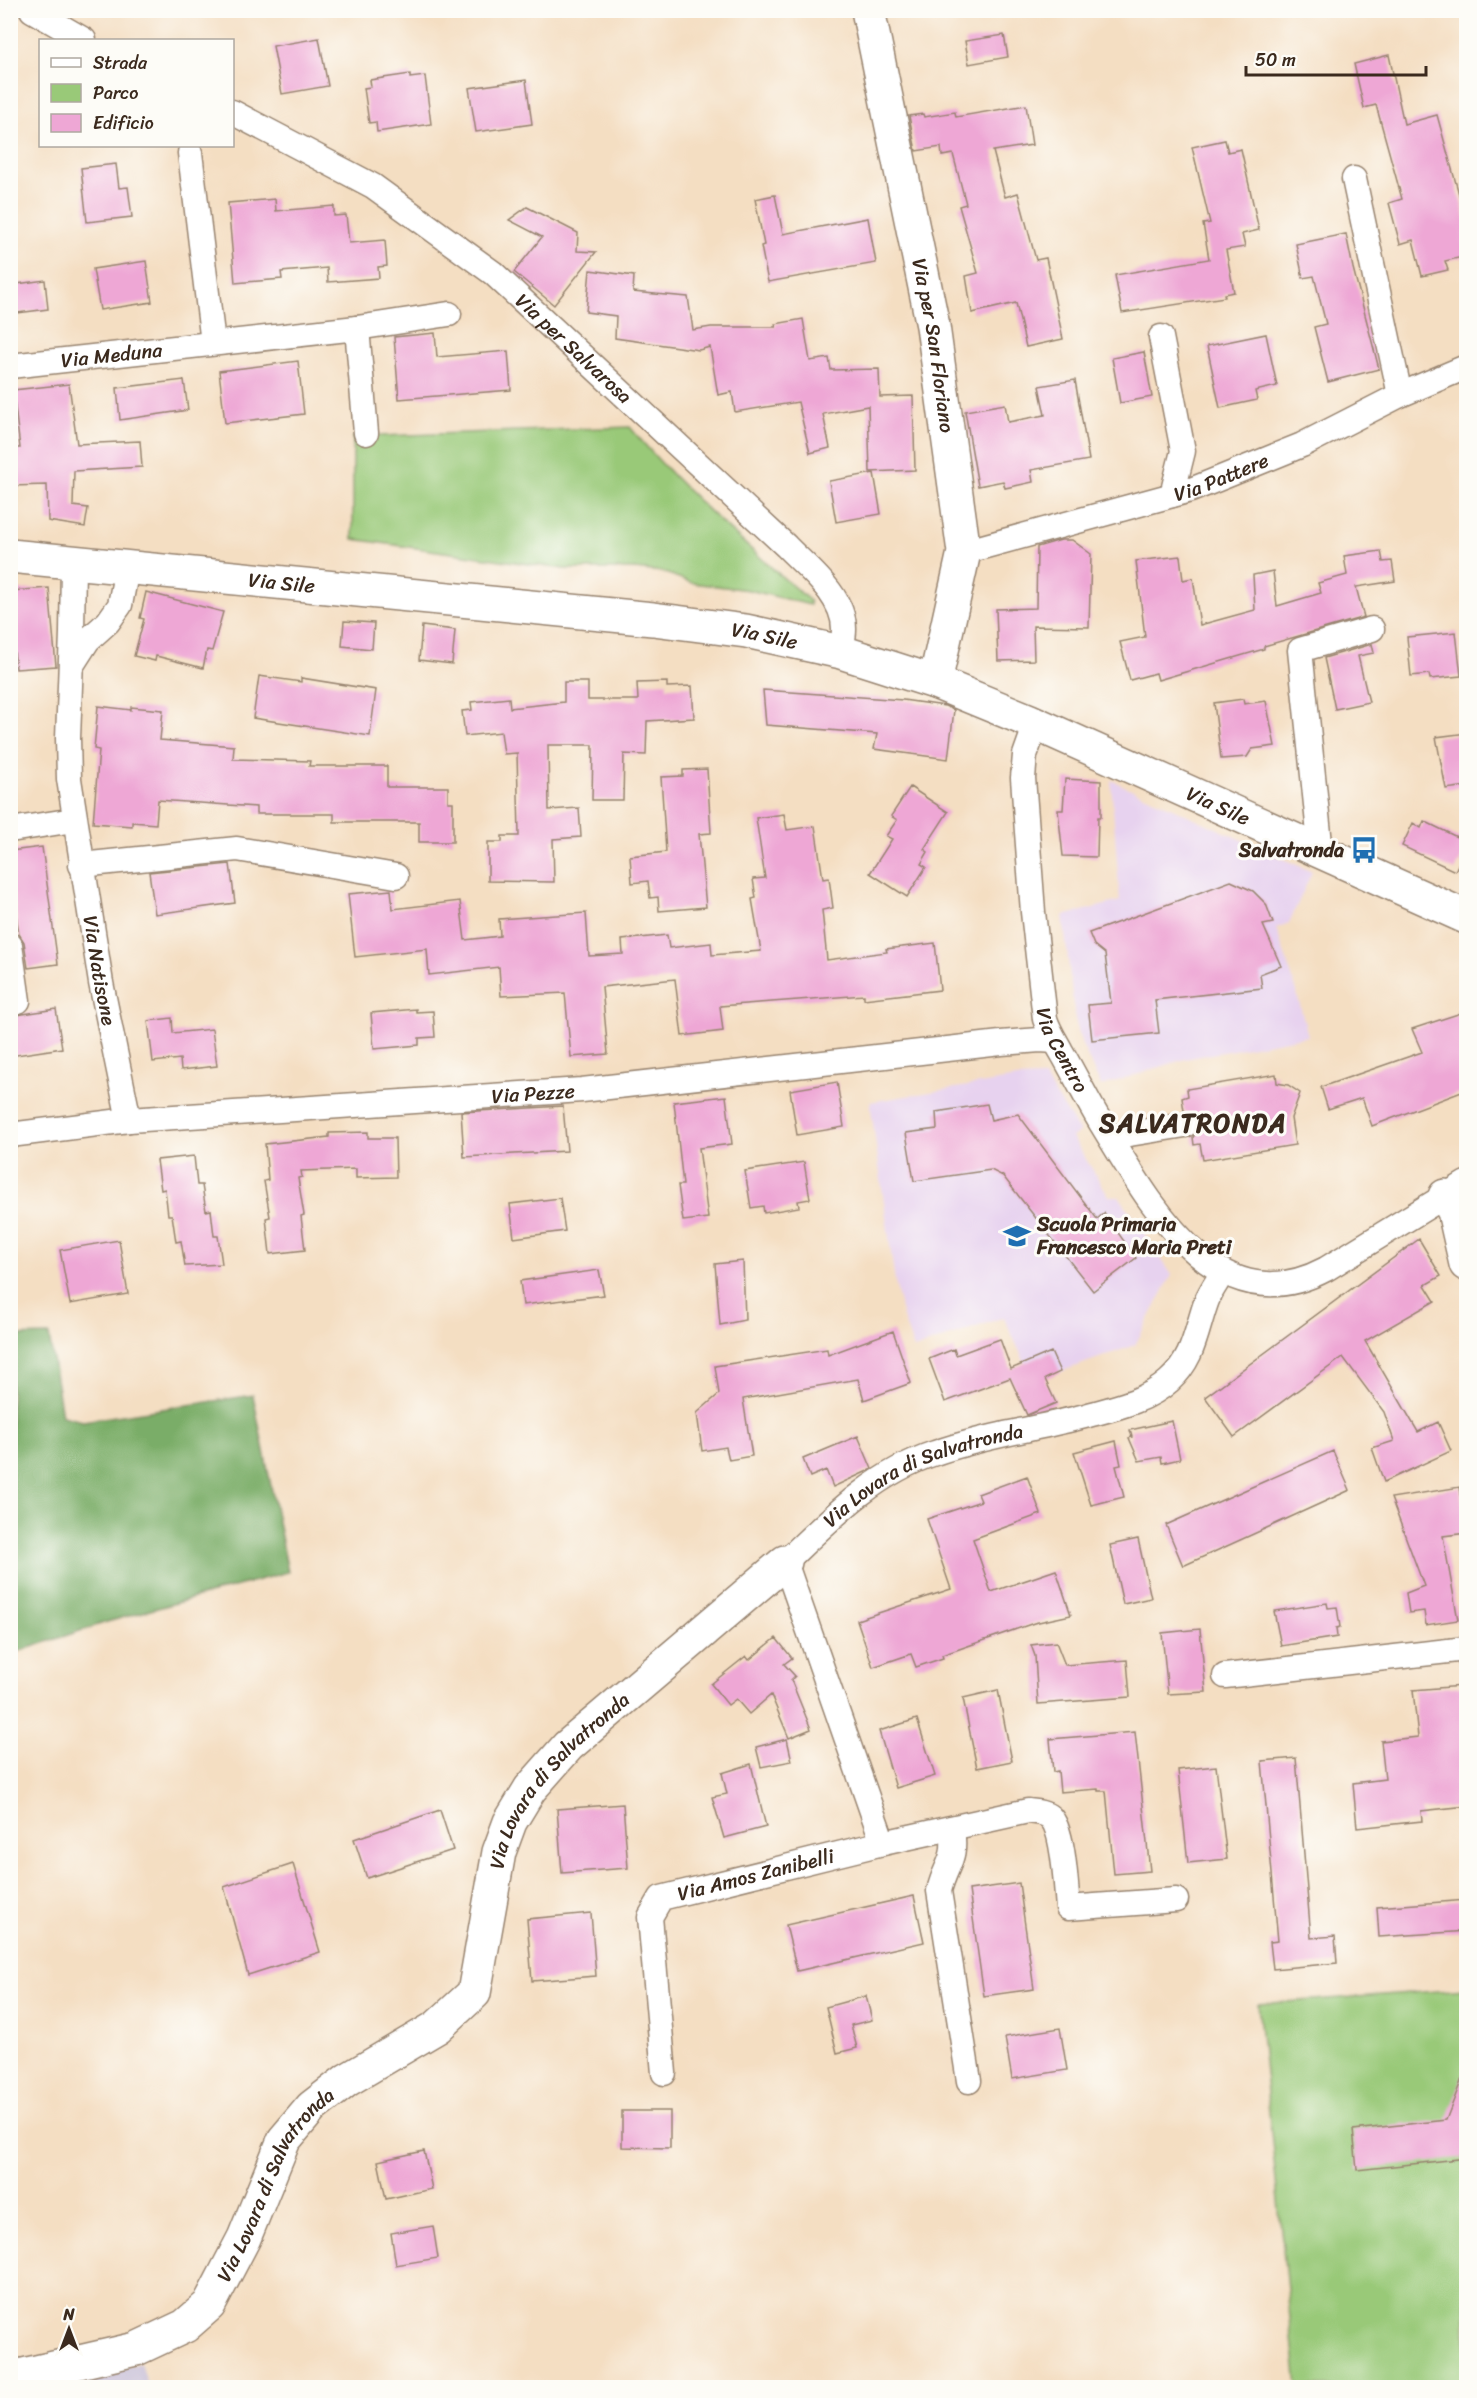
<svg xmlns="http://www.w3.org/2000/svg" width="1477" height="2398" font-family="Sriracha,sans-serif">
<rect width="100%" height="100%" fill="#fdfcf7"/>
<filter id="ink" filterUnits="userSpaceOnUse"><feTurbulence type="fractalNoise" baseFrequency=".0167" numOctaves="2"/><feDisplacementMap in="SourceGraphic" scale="12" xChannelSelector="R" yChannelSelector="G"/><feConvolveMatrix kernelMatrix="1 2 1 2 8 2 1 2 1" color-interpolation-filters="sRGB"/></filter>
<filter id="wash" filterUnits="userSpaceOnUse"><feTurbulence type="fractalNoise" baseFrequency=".008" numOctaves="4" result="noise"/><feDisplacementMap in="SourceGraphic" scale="24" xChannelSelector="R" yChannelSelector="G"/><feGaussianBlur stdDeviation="1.35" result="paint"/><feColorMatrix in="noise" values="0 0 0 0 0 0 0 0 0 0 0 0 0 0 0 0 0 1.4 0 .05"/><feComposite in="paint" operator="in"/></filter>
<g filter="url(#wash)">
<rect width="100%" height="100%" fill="#f4dec2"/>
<!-- built -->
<path fill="#e7d2ef" d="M1111 780 1312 872 1289 923 1276 928 1295 986 1308 1036 1185 1059 1101 1086 1082 1045 1075 1019 1063 916 1120 901Z
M1042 1077 1046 1080 1080 1132 1072 1137 1109 1196H1119L1172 1275 1135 1345 1060 1372 1050 1352 1025 1363 1004 1317 914 1349 903 1318 895 1281 870 1102 1017 1078Z"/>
<!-- industrial -->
<path fill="#c8bfd8" d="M141 2363 148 2387 51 2388Z"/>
<!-- green -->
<path fill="#99c978" stroke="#6a7a4b" stroke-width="1.5" d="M630 427C683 492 747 546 810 601V605L749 590 692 583 663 572 633 569H564L353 539V437Z
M1466 1989V2387H1297L1258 2004Z"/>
<!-- forest -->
<path fill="#7aad68" stroke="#5a6c43" stroke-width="1.5" d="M49 1335 62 1416 83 1421 253 1395 288 1572 107 1622 11 1654V1336Z"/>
<g id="blocks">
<!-- building -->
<path fill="#eea7d5" d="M1004 35 1008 57 969 64 965 41Z
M319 38 328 86 282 94 273 46Z
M1389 55 1404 124 1437 115 1467 223V256L1445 261 1448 270 1422 276 1413 240 1400 244 1389 203 1402 199 1376 105 1364 108 1354 64Z
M410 74V78L425 76 431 124 377 132 376 122 369 123 364 88 371 87 370 80Z
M526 80 532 124 476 132 469 88Z
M1026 105 1032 145 993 151 1005 197 1018 193 1036 260 1046 258 1063 339 1026 347 1016 303 972 313 966 276 978 273 959 206 966 204 953 154 942 156 941 147 916 151 909 116 923 114 924 117 955 112 956 117Z
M1225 140 1228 152 1241 149 1259 230 1242 234 1245 247 1226 250 1234 292 1224 294 1225 297 1122 313 1115 275 1209 259 1203 224 1210 223 1192 147Z
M116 164 119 188 128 187 132 217 87 222 81 168Z
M775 195 783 234 868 218 876 263 768 282 761 246 764 245 755 199Z
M275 199 276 211 334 206V216L346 215 349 243 385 240 387 266 378 267 379 278 328 282 327 268 281 272 282 279 235 283 228 203Z
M527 207 578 233 577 251 596 252 554 305 514 272 542 237 509 220Z
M1346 234 1353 268 1379 369 1328 382 1314 327 1326 324 1314 276 1303 278 1296 244Z
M146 261 152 302 100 310 93 269Z
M590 270 634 276 633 292 688 297 693 330 711 327H776L775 324 803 319 810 361 829 358 831 370 879 369 880 397 913 396 915 470 870 472 868 406 823 414 830 448 810 453 798 402 735 412 732 392 718 395 710 347 699 350 615 338 616 316 586 312Z
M45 280 48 309 10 314V285Z
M435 333 437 357 508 351 511 390 399 399 394 337Z
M1266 334 1277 386 1255 391 1257 400 1220 408 1207 346Z
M1144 352 1152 397 1120 403 1112 358Z
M298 361 304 414 225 423 219 371Z
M184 380 188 410 120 420 117 388Z
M1075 380 1089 460 1031 470 1033 482 1005 488 1003 481 978 486 965 411 1005 404 1008 422 1045 415 1039 386Z
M69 384 77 444 140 441 142 467 74 471 73 506 88 508 85 527 48 521 47 485 10 486V448H20L13 390Z
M874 473 881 514 836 522 829 481Z
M1061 540H1072L1091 554 1089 627 1033 626 1034 660 998 661 996 609 1036 608 1037 547Z
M1381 551 1383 562 1392 561 1395 581 1356 587 1364 617 1264 646V649L1158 680 1156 673 1130 680 1120 642 1145 637 1136 561 1180 556 1183 580 1193 578 1200 625 1255 610 1253 575 1273 571 1277 606 1321 593 1318 583 1347 575 1344 556Z
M49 588 56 666 16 669 13 640H10V591Z
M146 592 223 612 212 651 207 650 203 668 156 656 155 661 134 656 144 619 140 618Z
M344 621 374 623 372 649 342 646Z
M422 626 455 630 452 664 419 660Z
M1456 632 1461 676 1430 679 1429 674 1411 676 1407 637Z
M1372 644 1374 653 1358 656 1369 702 1335 709 1324 658Z
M259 676 301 682V678L376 690 370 736 253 718Z
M564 682H588V700H638L637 683 667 682V687L692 686 694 718 647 721 646 755 624 754 623 800H592L593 745H548L549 810 579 808 581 837 553 839 554 882 488 881V842H502V836H519L517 753 504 754 501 732 465 736 462 711 472 710 471 702 509 698 510 708 564 702Z
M763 690 903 700 945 706 954 710 948 759 874 749 877 734 766 725Z
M1243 699 1244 704 1266 701 1275 746 1252 749 1247 757 1221 759 1214 703Z
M98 706 131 710V707L163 710 160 740 234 746 233 759 310 761 309 766H387V787H448V802H453V842H419V822H334V814H256V807L158 800 156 824 132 822V826L93 823 99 750 94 749Z
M1467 733V786L1446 789 1436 737Z
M707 769 711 833 699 834 706 907 659 911 658 897 650 898 648 881 632 883 630 856 666 852 661 777 683 776V770Z
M1065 779 1101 781V817H1098L1097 857 1063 856 1058 810H1063Z
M910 787 948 812 924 849 928 852 921 864 926 867 907 897 870 873 892 839 886 836 897 820 891 816Z
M784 814 787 830 815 826 823 879 829 878 833 908 822 910 827 960 887 952 886 949 935 943 940 990 864 999V995L720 1006 723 1031 682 1036 675 979 602 987 608 1054 571 1057 565 993 501 996 499 967 429 975 427 949 355 957 348 894 391 890 393 909 460 901 465 940 500 936 499 919 586 913 589 956 623 954 622 940 667 935 669 948 711 943 712 955 761 951 752 899 756 898 753 879 765 878 756 818Z
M1424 821 1467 842V846L1455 871 1402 846 1413 823 1421 828Z
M42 847 58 964 28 968 24 942 19 934 10 874V851Z
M230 864 235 903 155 914 149 872Z
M1231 881 1253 891 1266 904 1273 923 1263 925 1281 966 1260 974 1262 988 1155 1000 1159 1033 1092 1040 1088 1005 1111 1003 1105 954 1094 945 1089 933Z
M56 1009 62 1048 10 1056V1016Z
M416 1009V1012L433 1011 435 1037 419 1038V1045L374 1049 371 1013Z
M1467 1011V1090L1372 1126 1362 1098 1328 1109 1321 1087 1422 1052 1412 1029Z
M172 1018 173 1033 212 1029 217 1066 181 1070 180 1059 153 1062 148 1021Z
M1276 1074 1277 1083 1288 1085 1300 1093 1291 1118 1295 1145 1203 1160 1200 1144 1194 1145 1193 1137 1198 1131 1199 1122 1196 1116 1184 1111 1182 1098 1188 1096 1187 1089Z
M837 1082 844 1127 797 1135 790 1090Z
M726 1096 732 1144 699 1148 708 1218 683 1221 678 1185H683L674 1102Z
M987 1104 991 1120 1018 1114 1097 1219 1104 1213 1136 1258 1093 1291 1003 1176 991 1170 914 1181 906 1133 937 1129 936 1112Z
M563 1106 567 1151 464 1157 461 1112Z
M368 1132V1138H395L396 1177 356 1178V1169L301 1171 302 1177 298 1178 304 1215 301 1216 305 1250 270 1254 266 1218 270 1217 264 1181 268 1180 265 1144 329 1137V1133Z
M194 1156 197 1185H202L206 1211 211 1210 214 1236H218L222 1264 185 1266 181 1241 176 1242 172 1215H168L165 1189 161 1190 157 1160Z
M804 1162 810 1199 798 1201 799 1207 764 1213 763 1206 751 1208 745 1171Z
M560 1198 565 1231 514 1238 510 1204Z
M1419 1239 1441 1276 1425 1285 1435 1301 1365 1341 1418 1432 1438 1422 1451 1451 1384 1482 1372 1448 1394 1441 1384 1412 1343 1357 1234 1437 1205 1397Z
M119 1240 128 1294 70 1304 60 1250Z
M743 1261 745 1320 720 1325 715 1264Z
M599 1270 604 1295 523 1305 520 1281Z
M893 1331 911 1383 864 1400 858 1379 743 1399 752 1456 729 1460 726 1447 702 1451 697 1413 719 1394 715 1366 827 1349 828 1355Z
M1000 1339 1011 1369 1051 1352 1060 1372 1045 1379 1056 1403 1027 1415 1010 1378 945 1402 929 1359 954 1349 956 1355Z
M1172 1421 1180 1459 1162 1463 1161 1457 1139 1461 1129 1438 1132 1437 1130 1430Z
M858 1436 872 1469 833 1487 826 1470 810 1477 803 1459Z
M1116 1441 1121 1465 1116 1466 1124 1497 1091 1505 1074 1452Z
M1333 1451 1350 1490 1183 1566 1166 1525Z
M1027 1476 1041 1514 973 1539 991 1592 1056 1570 1071 1615 1034 1623 942 1655 943 1658 916 1667 911 1654 873 1667 857 1620 951 1589 927 1519 981 1501 978 1494Z
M1460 1487 1467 1533 1443 1536 1458 1620 1426 1625 1424 1611 1409 1613 1406 1593 1424 1586 1391 1498Z
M1138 1539 1151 1598 1123 1604 1110 1545Z
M1327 1603 1328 1608 1337 1607 1340 1627 1336 1628 1337 1637 1281 1646 1274 1611Z
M1200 1629 1206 1692 1168 1694 1162 1633Z
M776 1638 792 1658 784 1664 795 1676 791 1680 811 1729 789 1738 771 1695 749 1714 736 1699 728 1705 711 1684 746 1656 749 1660Z
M1056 1642 1065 1665 1127 1660 1130 1697 1038 1704 1035 1656 1031 1645Z
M1462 1686 1467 1730V1806L1421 1811 1422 1821 1357 1828 1353 1783 1385 1779 1381 1741 1418 1737 1413 1690Z
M998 1690 1012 1761 977 1768 963 1698Z
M917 1719 935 1776 896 1788 879 1731Z
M1135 1732 1150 1871 1114 1874 1106 1791H1098V1789L1060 1792 1058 1771 1053 1772 1050 1739Z
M787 1739 792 1761 761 1767 756 1747Z
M1296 1758 1311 1938 1335 1936 1337 1963 1273 1969 1270 1942 1278 1941 1262 1761Z
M751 1764 766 1827 724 1838 712 1797 727 1794 722 1773Z
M1216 1766 1227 1859 1188 1863 1178 1770Z
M623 1804 628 1868 562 1873 557 1809Z
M440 1810 453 1850 367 1878 354 1839Z
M293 1864 320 1952 248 1975 224 1887Z
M1019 1883 1034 1989 984 1996 969 1890Z
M914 1896 924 1942 797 1971 786 1925Z
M1467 1900V1931L1379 1937 1377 1907Z
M591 1913 596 1976 532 1981 527 1919Z
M866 1996 872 2020 851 2025 857 2048 837 2053 826 2007Z
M1060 2028 1067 2070 1012 2079 1005 2037Z
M1465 2071 1467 2158 1357 2170 1353 2130 1446 2120Z
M622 2111H670V2148L622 2147Z
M424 2151 432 2189 386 2199 378 2161Z
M433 2226 438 2258 396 2265 391 2233Z"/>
</g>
</g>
<g filter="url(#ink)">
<use href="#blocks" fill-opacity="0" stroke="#988470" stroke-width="1.5"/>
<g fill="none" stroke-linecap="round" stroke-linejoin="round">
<defs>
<g id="street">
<path d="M32 10 84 40"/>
<path id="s1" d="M232 112 373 186 493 273 786 546C807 568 844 595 844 629 844 637 842 645 841 652"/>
<path d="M190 153 213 343"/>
<path d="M1354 179 1400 395"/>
<path d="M357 328 366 433"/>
<path d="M1161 337 1183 451 1172 495"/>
<path id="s2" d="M10 366 357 328 449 314"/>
<path id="s3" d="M964 552 1191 490 1302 445 1400 395 1466 367"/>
<path id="s4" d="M73 563 72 633 68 738 69 779 101 983 129 1120"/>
<path d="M72 665 88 640 108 622 120 605 127 568"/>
<path id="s5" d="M1036 724 1025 755 1023 778 1033 912 1045 1019C1049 1031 1055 1040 1061 1051 1075 1075 1087 1100 1101 1123 1149 1201 1215 1328 1326 1269L1466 1183"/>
<path d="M10 830 74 820"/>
<path d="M1321 853 1300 650 1372 629"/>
<path d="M81 865 237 849 396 876"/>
<path d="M10 945 18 1001"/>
<path id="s6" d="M10 1135 129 1120 582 1090 1001 1043 1040 1040 1055 1041"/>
<path d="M1123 1135 1185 1125"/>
<path d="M1225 1676 1466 1649"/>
<path d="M952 1828C957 1862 946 1862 939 1891L969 2081"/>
<path d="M883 1843 1028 1811C1035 1812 1044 1812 1050 1817 1064 1830 1066 1888 1068 1908L1176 1900"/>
<path id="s7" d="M664 2073 650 1917 661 1898 883 1843 785 1562C830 1519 874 1473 935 1453 983 1436 1036 1429 1085 1416 1114 1408 1147 1401 1169 1381 1195 1358 1196 1329 1207 1300 1211 1290 1218 1281 1223 1272"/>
</g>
<g id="secondary">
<path id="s8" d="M868 10 933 326 964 552 935 682"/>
<path id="s9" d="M10 556 653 619 746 631 841 652 935 682 1030 721 1466 917"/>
<path d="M1445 1196 1454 1211 1466 1264"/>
<path id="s10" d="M10 2378 136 2349 185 2326 209 2305 244 2238 284 2140 312 2107 347 2080 437 2027 474 1993 499 1852 510 1822 530 1789 568 1746 785 1562"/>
</g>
</defs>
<!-- street casing -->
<use href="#street" stroke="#988470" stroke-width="27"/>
<!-- secondary casing -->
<use href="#secondary" stroke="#988470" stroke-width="36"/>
<!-- street -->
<use href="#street" stroke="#fff" stroke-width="24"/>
<!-- secondary -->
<use href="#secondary" stroke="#fff" stroke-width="33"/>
</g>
</g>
<!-- icons -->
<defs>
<symbol id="bus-bare" viewBox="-9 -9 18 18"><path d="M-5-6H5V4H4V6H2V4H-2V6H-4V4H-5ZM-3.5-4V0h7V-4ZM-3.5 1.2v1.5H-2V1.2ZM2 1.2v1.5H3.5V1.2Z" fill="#1f6fb2" stroke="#fdfcf7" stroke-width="2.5" paint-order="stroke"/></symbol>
<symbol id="school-bare" viewBox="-9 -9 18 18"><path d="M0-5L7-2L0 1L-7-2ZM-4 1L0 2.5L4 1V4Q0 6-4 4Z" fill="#1f6fb2" stroke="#fdfcf7" stroke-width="2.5" paint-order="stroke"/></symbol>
</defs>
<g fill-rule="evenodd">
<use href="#bus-bare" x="1345" y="831" width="38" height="38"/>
<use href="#school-bare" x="998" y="1217" width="38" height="38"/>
</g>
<g text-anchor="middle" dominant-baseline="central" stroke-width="6" stroke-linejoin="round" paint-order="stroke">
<!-- street labels -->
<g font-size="20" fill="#3b2a1e" stroke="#fdfcf7">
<text stroke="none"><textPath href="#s8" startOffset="342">Via per San Floriano</textPath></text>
<text stroke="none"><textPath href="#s1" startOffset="418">Via per Salvarosa</textPath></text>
<text stroke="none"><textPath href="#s2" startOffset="102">Via Meduna</textPath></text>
<text stroke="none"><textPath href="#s3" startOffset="268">Via Pattere</textPath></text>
<text stroke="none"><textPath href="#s9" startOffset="273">Via Sile</textPath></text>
<text stroke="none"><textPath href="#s9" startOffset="759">Via Sile</textPath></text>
<text stroke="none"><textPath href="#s9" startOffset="1245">Via Sile</textPath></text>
<text stroke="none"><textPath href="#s4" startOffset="410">Via Natisone</textPath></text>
<text stroke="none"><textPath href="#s5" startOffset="333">Via Centro</textPath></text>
<text stroke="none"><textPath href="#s6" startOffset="525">Via Pezze</textPath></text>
<text stroke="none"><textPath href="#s7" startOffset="872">Via Lovara di Salvatronda</textPath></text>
<text stroke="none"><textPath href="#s10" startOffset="876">Via Lovara di Salvatronda</textPath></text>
<text stroke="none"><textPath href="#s7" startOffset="276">Via Amos Zanibelli</textPath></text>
<text stroke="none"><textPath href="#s10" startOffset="354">Via Lovara di Salvatronda</textPath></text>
</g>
<!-- poi labels -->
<g font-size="20" font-weight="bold" fill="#3b2a1e" stroke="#fdfcf7" text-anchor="end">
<text x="1344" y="850">Salvatronda</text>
<text x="1037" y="1224" text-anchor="start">Scuola Primaria<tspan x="1037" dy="23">Francesco Maria Preti</tspan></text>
</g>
<!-- district labels -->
<g font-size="26" font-weight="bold" letter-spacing="1.5" fill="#3b2a1e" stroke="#fdfcf7">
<text x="1193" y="1123">SALVATRONDA</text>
</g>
</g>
<!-- margin -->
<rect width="1477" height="2398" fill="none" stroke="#fdfcf7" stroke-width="36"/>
<!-- legend -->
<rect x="39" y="39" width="195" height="108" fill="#fdfcf7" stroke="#afa8a0" stroke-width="1.5"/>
<rect x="51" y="58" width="30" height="9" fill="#ffffff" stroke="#afa8a0" stroke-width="1.5"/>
<text x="93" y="69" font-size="18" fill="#3b2a1e">Strada</text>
<rect x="51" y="84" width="30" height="18" fill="#99c978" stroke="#afa8a0" stroke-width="1.5"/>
<text x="93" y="99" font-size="18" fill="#3b2a1e">Parco</text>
<rect x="51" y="114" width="30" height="18" fill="#eea7d5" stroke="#afa8a0" stroke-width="1.5"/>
<text x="93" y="129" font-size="18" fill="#3b2a1e">Edificio</text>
<!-- north arrow -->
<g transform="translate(69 2329)" stroke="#fdfcf7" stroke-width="4.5" paint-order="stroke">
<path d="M0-4.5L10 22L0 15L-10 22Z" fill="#3b2a1e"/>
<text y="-9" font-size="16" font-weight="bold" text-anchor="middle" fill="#3b2a1e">N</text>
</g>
<!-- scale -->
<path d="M1246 66v9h180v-9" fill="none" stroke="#3b2a1e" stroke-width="3"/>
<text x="1255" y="66" font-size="18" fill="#3b2a1e" stroke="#fdfcf7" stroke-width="4.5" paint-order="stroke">50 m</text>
</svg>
